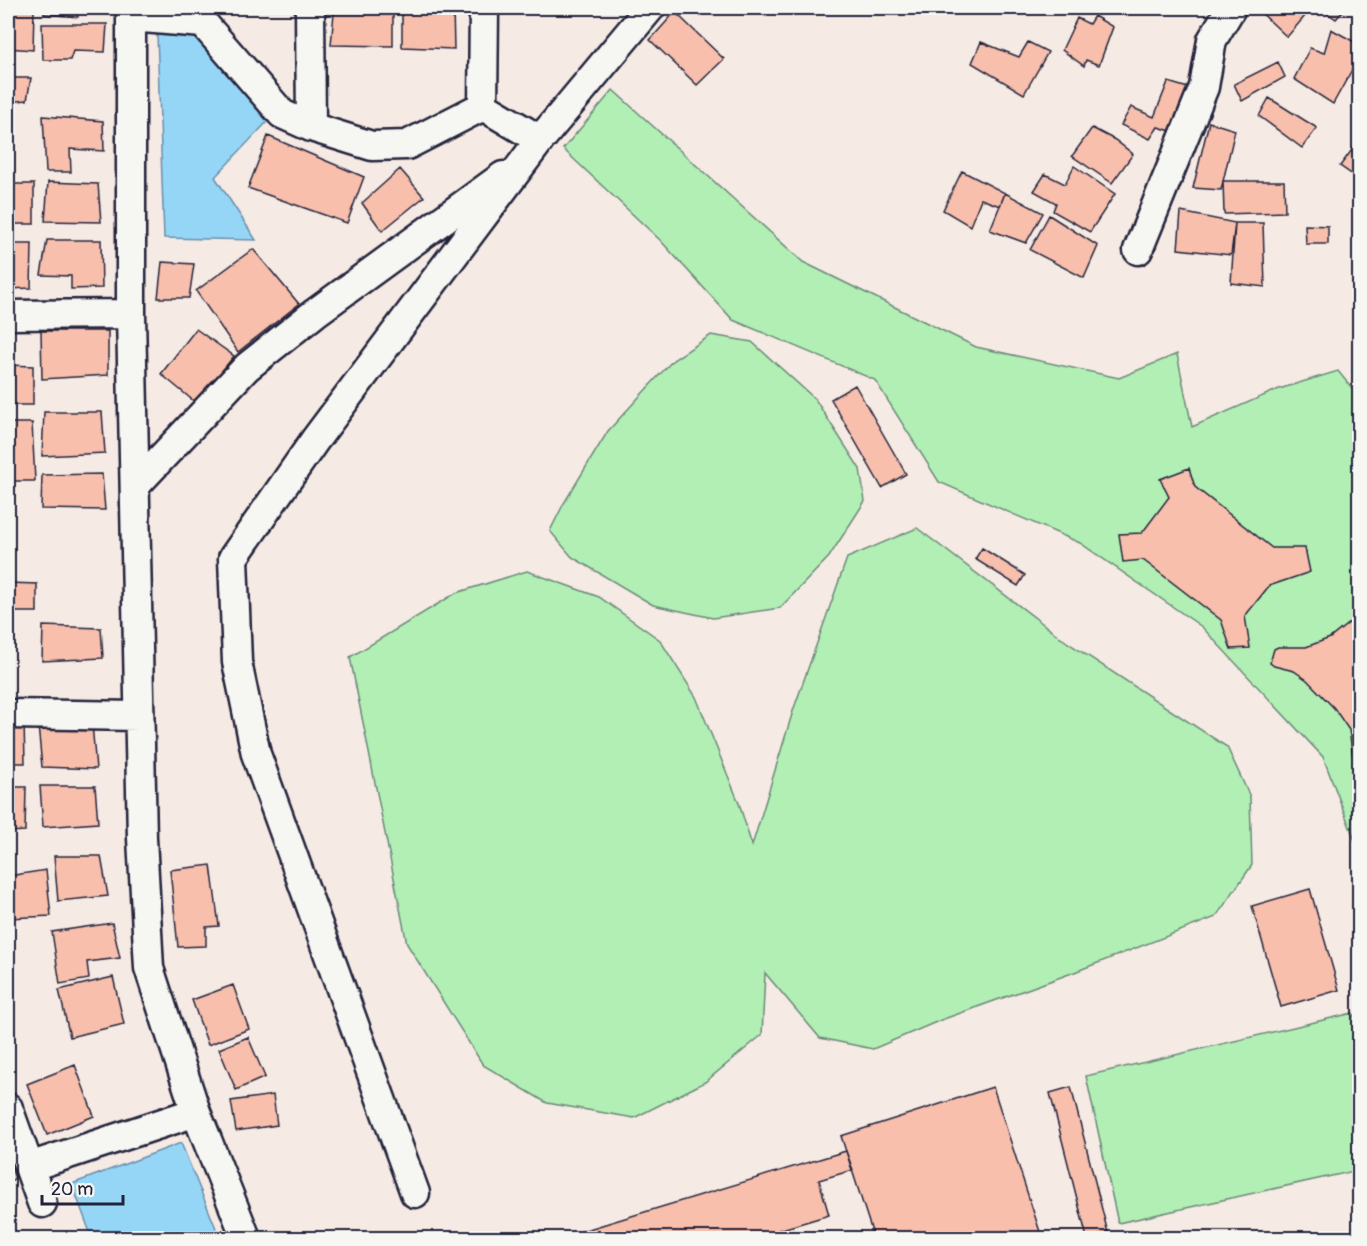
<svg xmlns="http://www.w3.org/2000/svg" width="1367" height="1246" font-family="Pangolin,sans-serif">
<rect width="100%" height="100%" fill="#f6ebe4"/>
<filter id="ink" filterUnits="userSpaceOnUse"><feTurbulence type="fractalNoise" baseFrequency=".0167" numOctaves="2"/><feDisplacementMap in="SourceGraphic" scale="12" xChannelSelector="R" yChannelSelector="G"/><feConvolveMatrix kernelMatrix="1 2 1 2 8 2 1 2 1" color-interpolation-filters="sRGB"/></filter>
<g filter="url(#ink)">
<!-- green -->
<path fill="#b2efb5" stroke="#6a8878" stroke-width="1.5" d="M613 90 803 262 976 347 1119 378 1177 354 1192 427 1279 389 1338 371 1360 398 1359 851 1323 757 1202 627 1080 543 939 482 875 380 733 320 660 240 563 149Z
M711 335 752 342 815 399 860 469 865 501 829 557 780 608 713 618 653 605 572 557 550 531 564 503 608 431 673 360Z
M917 528 1068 643 1227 747 1250 797 1252 865 1216 917 1072 973 941 1020 873 1049 820 1038 765 973 762 1035 705 1082 634 1118 547 1103 483 1065 407 944 350 657 456 593 527 571 599 597 660 640 696 697 739 803 752 846 793 711 847 558Z
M1353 1013 1360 1036 1359 1170 1118 1223 1086 1076Z"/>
<!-- water -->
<path fill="#95d6f7" stroke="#678eac" stroke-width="1.5" d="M157 33H193L268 121 215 177 256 240 164 238Z
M181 1143 220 1238H92L72 1184Z"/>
<!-- building -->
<path fill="#f8bfad" stroke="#22223b" stroke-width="1.5" d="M8 8H34L33 50 8 48Z
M44 8H76L78 17 44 14Z
M402 8H453L454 49 402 47Z
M1256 8H1312L1287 37Z
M1320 8H1346L1336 19Z
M393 12V46L331 45 334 13Z
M675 12 724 59 697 85 650 40Z
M1094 16 1113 27 1099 65 1086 60 1084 66 1062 50 1077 18 1089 24Z
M42 24H107L105 52 73 51 70 60H43Z
M1331 29 1360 45V55L1333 104 1294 79 1310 48 1324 53Z
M981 42 1019 57 1028 42 1048 52 1024 94 972 63Z
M1278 62 1285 77 1242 101 1234 84Z
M8 78H31L27 100 8 102Z
M1168 82 1188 88 1174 132 1158 127 1150 139 1121 125 1131 107 1154 117Z
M1269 98 1317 128 1302 148 1259 116Z
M43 116 103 121 104 151 70 149 71 172H46Z
M1209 122 1235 130 1221 190 1193 188Z
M1092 128 1115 140 1133 154 1112 183 1072 156Z
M268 136 364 177 347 223 248 188Z
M1360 139V180L1340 166Z
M1074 166 1115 194 1090 232 1053 211 1056 203 1034 191 1045 174 1065 184Z
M400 169 424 197 382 231 362 203Z
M962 171 1005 193 1000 206 981 199 970 226 943 210Z
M1223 181H1284L1285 212 1224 214Z
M48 182 98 184 101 222 45 221Z
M8 184H34V224H8Z
M1005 193 1043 213 1026 243 990 230Z
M1181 212 1235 223 1231 255 1178 249Z
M1049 215 1098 246 1084 278 1030 250Z
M1235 223H1263L1265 287 1231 283Z
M1305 225 1328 226V244H1306Z
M47 240H101L102 288 71 289V276L41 275Z
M8 244H32L31 288 8 289Z
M253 249 299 304 238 352 196 291Z
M162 262 194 264 189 298H158Z
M196 329 234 356 196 403 161 374Z
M41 331H108V375L42 379Z
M8 365 33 366V405H8Z
M855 385 906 474 882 488 831 399Z
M44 412H102L105 453 42 456Z
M8 423H32L35 481H8Z
M1189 468 1195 487 1272 548H1305L1310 572 1269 586 1245 616 1250 648 1231 649 1221 620 1143 560 1123 562 1119 534 1142 533 1169 497 1160 479Z
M102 474 105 510 41 509 42 475Z
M982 548 1025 575 1018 586 975 559Z
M8 583 37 584V612H8Z
M1360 614V775H1357L1355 772 1349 730 1334 708 1307 680 1294 671 1274 666 1270 663 1274 649 1278 647H1306L1330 638Z
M43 626 101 628 103 658 42 661Z
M24 722 25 763H8V723Z
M92 724 96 769 42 767 38 725Z
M40 786H95L98 823 43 827Z
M8 787H26L25 831 8 832Z
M54 856H101L108 896 58 901Z
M211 865 219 926 206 927V946L178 947 170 870Z
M46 870 51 916 8 918V873V876Z
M1310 889 1339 990 1281 1007 1252 906Z
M112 923 120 958 87 962 89 979 60 984 52 932Z
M113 977 124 1024 70 1037 59 990Z
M233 985 249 1029 208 1045 192 1000Z
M248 1037 265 1077 236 1090 219 1049Z
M75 1065 94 1116 47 1135 27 1084Z
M993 1087 1042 1238H874L841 1136Z
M1071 1087 1108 1233 1088 1238H1087L1050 1093Z
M273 1095 277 1125 236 1131 231 1101Z
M846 1151 853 1170 819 1180 829 1215 752 1238H559Z
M8 1160 15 1178 8 1183Z
M1132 1232 1133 1238H1089Z"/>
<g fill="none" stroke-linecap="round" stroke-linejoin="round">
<defs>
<path id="minor" d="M131 8V314L142 838 149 968 196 1112 246 1238
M310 8 311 127
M131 17 203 23 282 114 311 127 372 146 407 145 483 106 540 140
M483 106 484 8
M1138 250 1204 87 1212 40 1231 8
M8 315 131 314
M135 486 247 367 315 313 503 176
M8 714 139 716
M8 1108 42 1203
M29 1167 196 1112
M415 1193 256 754 237 662 233 558 315 440 540 140 650 8"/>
</defs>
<!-- minor casing -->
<use href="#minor" stroke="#22223b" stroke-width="33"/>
<!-- minor -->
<use href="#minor" stroke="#f6f6f2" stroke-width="28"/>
</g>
</g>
<!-- margin -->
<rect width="1367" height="1246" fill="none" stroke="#f6f6f2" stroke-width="30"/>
<rect x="15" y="15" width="1337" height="1216" fill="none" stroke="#22223b" stroke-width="2" filter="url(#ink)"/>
<!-- scale -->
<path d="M42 1195v9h81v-9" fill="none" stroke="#22223b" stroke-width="3"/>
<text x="51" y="1195" font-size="18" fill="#22223b" stroke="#f6f6f2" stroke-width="4.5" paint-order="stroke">20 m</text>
</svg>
